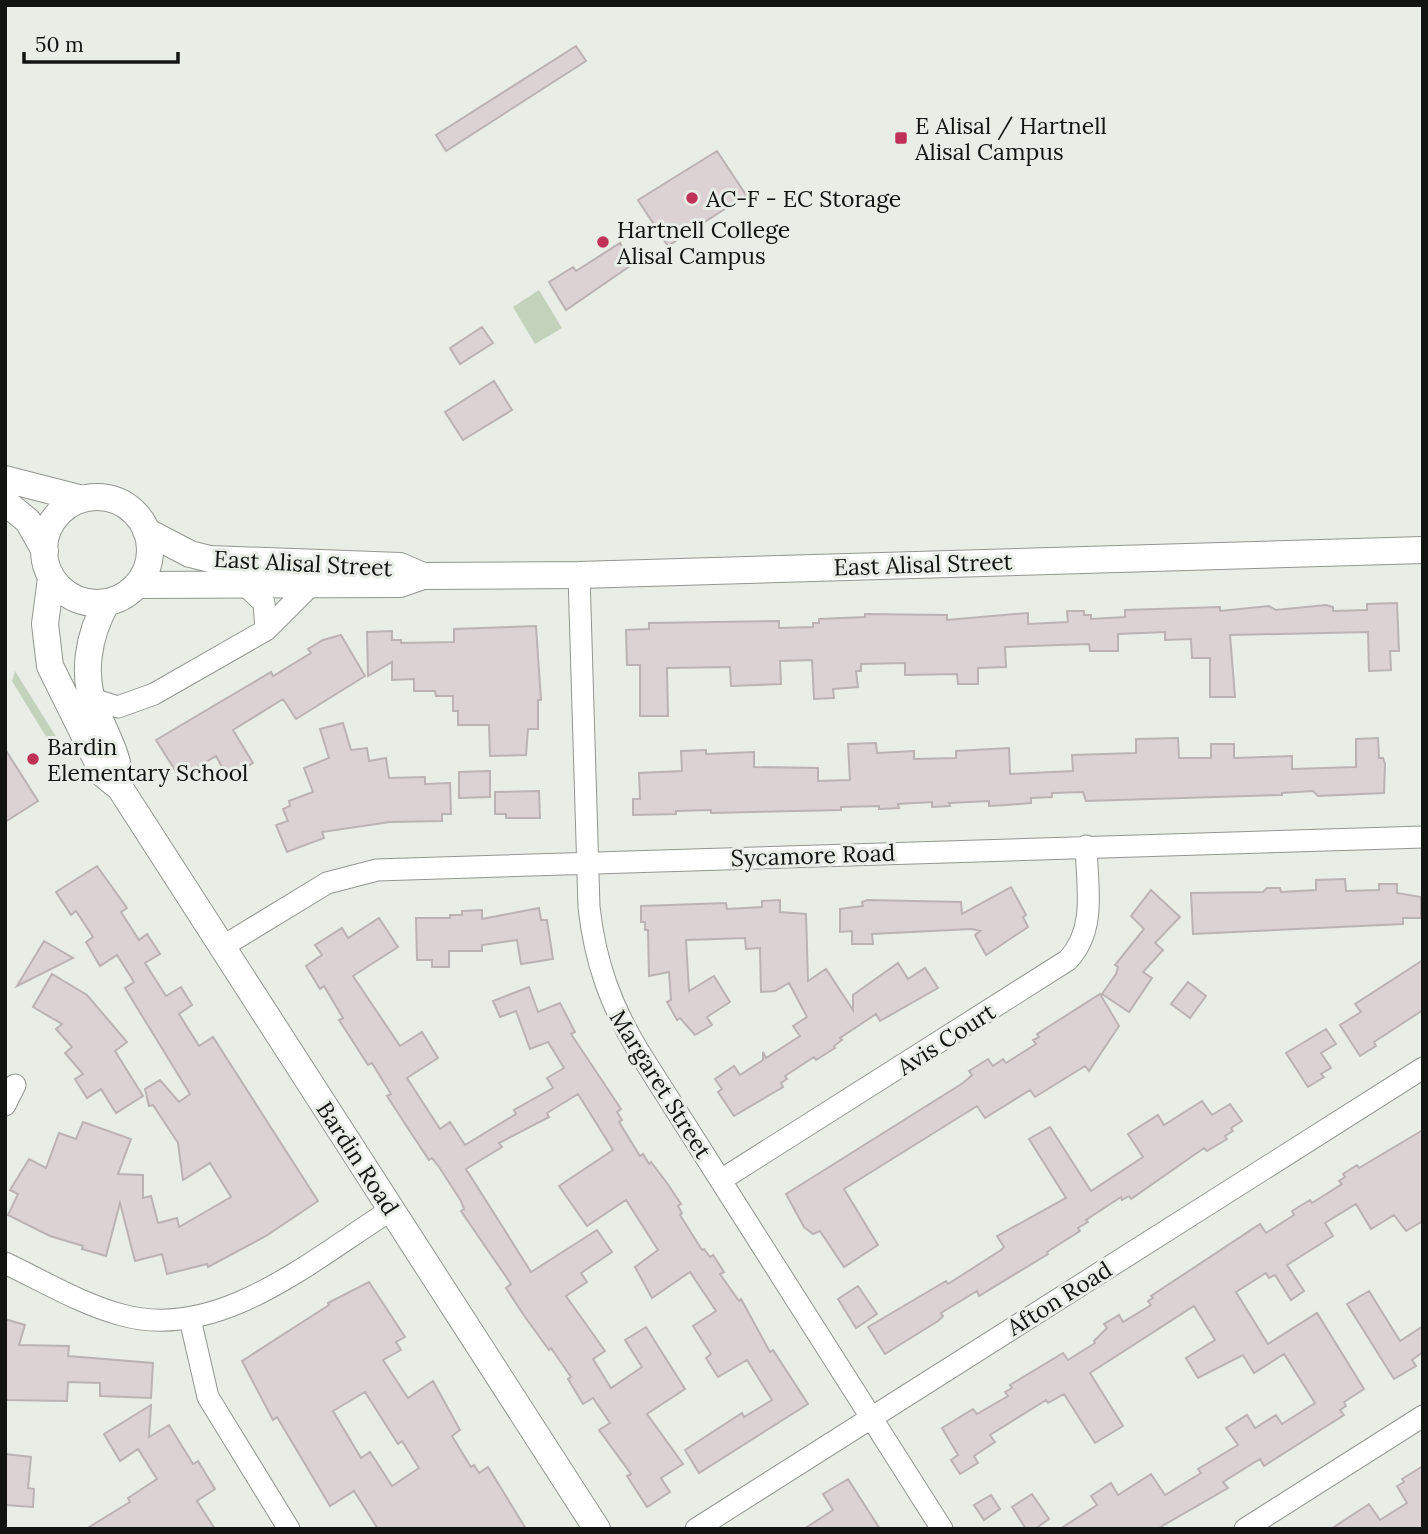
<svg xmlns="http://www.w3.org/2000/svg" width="1428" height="1534" font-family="Lora,serif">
<rect width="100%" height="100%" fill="#e8ede6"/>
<!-- green -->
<path fill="#c2d2bb" d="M539 290 562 328 535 344 513 307Z
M15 671 60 743H50L12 681Z"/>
<!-- building -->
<path fill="#dcd2d3" stroke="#bcb2b3" stroke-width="2" fill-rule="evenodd" d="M576 46 586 61 446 151 436 135Z
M717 151 746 195 668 246 638 200Z
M620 243 633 264 566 310 549 282 573 267 576 271Z
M482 327 493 343 460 364 450 348Z
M494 381 512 410 463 440 445 412Z
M1397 603 1399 651H1390L1391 670 1369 671 1368 632 1230 635 1235 697H1210V658H1192L1191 639 1165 640V632L1118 634V651H1090L1089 644 1005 647 1006 667 978 668V684H958L957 674 905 675V663L861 664V671H856L858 687 833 689 834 698 814 699 812 660 780 661 781 684 731 686 730 667 667 668 668 716H640V665H627L626 630 649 629V623L779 621V628L813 627V623H819V619L865 617V614L947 615V620L1028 613V624L1068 622 1067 611H1084V615H1091V619L1125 617V610L1220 607V611L1269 606 1276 610 1326 605 1333 607V611L1367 610V604Z
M536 626 541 700H538V729H528L526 755 490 756 489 725H458V711H453V696H436L435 691H414V679L392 680V662L368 676 367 632 392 631V640H401V643L454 642V629Z
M341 635 365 676 296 719 283 699 233 730 253 763 228 778 216 756 180 778 156 740 271 672 273 676 311 653 308 649 323 640Z
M343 723 351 750 367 748 369 761 386 758 389 778 425 777V784L450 783 451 814H442V821L390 822 322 832 324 838 287 852 276 825 288 821 283 809 290 806 289 801 313 792 304 768 329 758 320 729Z
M1178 738 1179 758H1211V744H1234V758L1292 756V769L1356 767V739L1378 738 1379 758H1383L1385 764 1384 793 1318 796 1313 791 1282 793V795L1086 801 1083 792 1052 793V797L1031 798V803L1006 805 989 806V801L949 803 950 806 932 807V802L898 804 899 808 879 809V806L841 807V810L711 813V810L676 811V814L633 815V799H640L639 773 682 771 681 751 706 750V754L754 752V767L818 768V781L850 780 848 744 876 743 877 753 914 751V759L956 758V751L1009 748 1010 774 1073 771 1072 755 1136 753V739Z
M5 749 38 801 5 822Z
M490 771V797L459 798V772Z
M539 791 540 818H506V814H495V792Z
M97 866 127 908 121 912 139 940 147 934 160 954 145 963 166 996 181 987 192 1005 179 1014 199 1046 213 1037 318 1201 266 1236 208 1267 207 1264 167 1274 162 1254 135 1261 120 1203 106 1256 82 1249 83 1246 50 1236 8 1215 18 1194 10 1190 29 1159 46 1168 59 1133 76 1139 83 1122 131 1139 118 1174 143 1175V1198L151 1196 158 1223 177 1218 179 1227 231 1197 210 1163 183 1180 178 1143 153 1105 149 1106 145 1089 160 1080 179 1102 190 1094 125 988 134 982 117 955 100 966 86 942 93 937 76 911 71 915 56 892Z
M1345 879 1346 891 1379 890V884H1397V893L1421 897V918H1403V924L1193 934 1191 893 1263 892 1267 888H1280L1281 892 1316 890V880Z
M1011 887 1026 915 1023 917 1028 927 986 955 975 935 980 931 972 929 872 934 873 944H852V931L840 932V909L863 906 862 902 867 900 961 902 962 914Z
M1151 890 1180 917 1155 943 1163 950 1143 972 1152 978 1129 1012 1102 994 1116 974 1118 967 1115 965 1144 929 1131 916Z
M780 900V912L806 914 808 981 826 969 853 1010V995L898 963 908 979 925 968 938 988 880 1021 876 1014 840 1038 842 1040 834 1046 835 1048 816 1060 814 1057 785 1076 787 1079 781 1083 783 1087 734 1116 718 1092 722 1089 715 1079 734 1066 740 1075 763 1060V1052L766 1058 800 1036 793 1026 807 1017 789 983 775 991 761 992 760 948 746 949 745 938 686 940 689 991 714 976 730 1002 707 1017 712 1025 695 1035 680 1018 677 1020 667 1002 671 1000 669 972 649 976 648 930H645V922H641V906L726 903 727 909 762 907V901Z
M539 908 541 920H547L553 959 521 964 517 940 482 945V951H449V967H432V960H417L416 918H450V915H462V911L482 910V919Z
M379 918 398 947 353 976 400 1046 422 1032 438 1058 407 1078 440 1129 450 1122 465 1145 516 1114 514 1110 553 1088 547 1078 564 1068 548 1042 530 1049 516 1011 500 1017 493 1001 529 987 538 1012 560 1003 575 1032 571 1034 621 1109 617 1112 622 1120 619 1122 640 1156 643 1154 649 1164 651 1162 667 1183 681 1204 678 1206 682 1213 680 1215 702 1250 704 1249 710 1257 713 1255 724 1272 720 1274 739 1301 741 1299 770 1352 773 1350 808 1404 699 1473 685 1450 742 1413 744 1417 772 1400 747 1360 718 1377 706 1358 711 1354 693 1326 716 1311 690 1272 652 1298 635 1267 658 1250 626 1200 587 1226 559 1186 613 1150 578 1094 547 1113 549 1117 499 1143 502 1147 466 1169 531 1272 597 1230 612 1252 581 1273 587 1282 566 1296 605 1351 593 1359 611 1388 642 1367 625 1340 646 1327 685 1389 647 1414 683 1464 661 1478 670 1492 647 1507 627 1476 631 1474 599 1430 610 1423 593 1398 583 1404 568 1379 571 1377 551 1348 549 1350 525 1317 506 1288 511 1284 461 1211 464 1209 461 1201 439 1167 432 1158 429 1160 411 1133 387 1096 391 1094 372 1063 368 1065 339 1020 343 1018 324 986 320 989 306 966 322 955 315 945 342 928 348 938Z
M44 941 73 958 17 986Z
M1423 960V1010L1374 1042 1376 1046 1360 1056 1340 1025 1361 1012 1355 1004Z
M52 974 87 995 127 1042 115 1051 143 1096 116 1113 101 1089 87 1098 75 1079 83 1074 65 1053 72 1047 56 1029 62 1024 33 1007Z
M1188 982 1206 996 1190 1018 1171 1004Z
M1100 994 1119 1026 1089 1071 1085 1066 1035 1097 1030 1090 985 1118 977 1106 844 1189 878 1245 844 1267 820 1231 813 1234 804 1227 786 1194 963 1083 972 1075 969 1071 988 1059 993 1066 1003 1059 1006 1063 1036 1044 1033 1040 1039 1037 1037 1034Z
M1326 1029 1336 1044 1321 1053 1331 1068 1321 1074 1324 1077 1308 1087 1286 1053Z
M1202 1101 1212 1115 1230 1104 1242 1121 1231 1128 1233 1131 1225 1136 1227 1139 1207 1151 1204 1148 1131 1199 1129 1196 1122 1200 1121 1197 1086 1220 1088 1222 1078 1228 1080 1231 1047 1252 1048 1254 979 1296 977 1291 941 1313 943 1316 938 1321 885 1354 868 1327 946 1281 948 1284 1001 1250 1004 1247 997 1236 1066 1198 1029 1139 1050 1127 1091 1191 1143 1157 1128 1134 1158 1115 1164 1125Z
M1423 1130V1221L1406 1231 1394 1215 1371 1229 1356 1204 1325 1223 1333 1236 1287 1265 1304 1291 1291 1300 1275 1275 1269 1278 1266 1273 1236 1292 1268 1344 1317 1313 1364 1389 1344 1402 1346 1406 1340 1410 1344 1415 1264 1466 1260 1459 1223 1482 1228 1488 1157 1529H1060L1097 1505 1091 1496 1111 1483 1118 1495 1151 1474 1165 1495 1201 1473 1198 1469 1238 1445 1226 1428 1247 1415 1255 1428 1276 1415 1282 1424 1315 1403 1284 1354 1254 1373 1243 1355 1198 1378 1186 1358 1215 1340 1194 1306 1090 1373 1123 1426 1095 1443 1064 1394 1048 1403 1046 1400 990 1435 995 1442 974 1456 978 1463 960 1474 951 1460 958 1455 942 1428 973 1409 977 1414 1008 1396 1005 1392 1012 1388 1010 1385 1063 1353 1068 1360 1095 1343 1094 1341 1107 1328 1104 1324 1119 1315 1123 1322 1151 1305 1148 1301 1153 1298 1151 1296 1260 1224 1266 1233 1294 1215 1292 1211 1310 1200 1312 1203 1342 1184 1339 1181 1345 1177 1343 1174 1357 1165 1359 1168Z
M369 1282 405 1337 396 1342 401 1350 383 1360 408 1398 433 1381 460 1430 452 1436 471 1467 474 1465 479 1473 488 1467 526 1529H378L354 1491 330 1506 277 1417 273 1420 242 1361 329 1305 328 1303ZM365 1392 398 1444 402 1441 419 1468 392 1486 370 1452 361 1458 333 1411Z
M858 1286 877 1314 856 1328 838 1299Z
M1369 1291 1400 1341 1423 1326V1352L1412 1360 1416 1366 1394 1379 1347 1304Z
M5 1319 25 1325 19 1345 69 1346 68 1356 153 1363 151 1398 100 1396V1383L68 1382 67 1401 5 1400Z
M151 1405 149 1437 169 1425 193 1464 198 1461 215 1489 197 1501 215 1529H86L130 1502 128 1498 157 1479 138 1449 120 1461 104 1434Z
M5 1454 31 1457 28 1488 34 1489 33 1507 5 1505Z
M1423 1466V1529H1331L1369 1504 1380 1520 1407 1503 1397 1486 1404 1482 1402 1479Z
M848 1479 880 1529H804L833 1510 823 1494Z
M1032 1494 1049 1519 1035 1529H1026L1012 1507Z
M991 1495 1000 1509 984 1520 974 1505Z"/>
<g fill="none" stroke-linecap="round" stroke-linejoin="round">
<defs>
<path id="minor" d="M579 575 589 907C595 962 611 1006 639 1052L942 1529
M244 584 264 603 266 630
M92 699 118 707 154 694 266 630 312 584
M222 947 327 883 377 870 1423 837
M5 1105 15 1085
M721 1180 1068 960C1097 929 1087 886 1086 846
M5 1263C43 1281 81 1304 122 1315 219 1342 313 1259 391 1210
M190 1319 208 1397 289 1529
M696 1529 1423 1068
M1245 1529 1423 1416"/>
<path id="tertiary" d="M5 479 83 499
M44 550a53 53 0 1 1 106 0a53 53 0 1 1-106 0Z
M5 502 28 521 45 551
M146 531 190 554 210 559 400 566 423 576
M51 578 45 624 50 666 104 775 120 788 597 1529
M139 585 400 584 423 576 579 575 1423 550
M107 602C88 635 81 676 96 711 107 737 121 760 120 788"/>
</defs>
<!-- minor casing -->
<use href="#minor" stroke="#929690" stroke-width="23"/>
<!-- tertiary casing -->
<use href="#tertiary" stroke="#929690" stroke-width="28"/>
<!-- minor -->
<use href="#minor" stroke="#fff" stroke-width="21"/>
<!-- tertiary -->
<use href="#tertiary" stroke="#fff" stroke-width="26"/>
</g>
<!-- markers -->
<g fill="#c03158" stroke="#e8ede6" stroke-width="2.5">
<rect x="894" y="131" width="14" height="14" rx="3.5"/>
<circle cx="692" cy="198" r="7"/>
<circle cx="603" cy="242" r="7"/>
<circle cx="33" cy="759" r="7"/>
</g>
<g text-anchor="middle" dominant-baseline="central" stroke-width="6" stroke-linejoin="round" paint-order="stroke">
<!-- poi labels -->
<g font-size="23" fill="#121411" stroke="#e8ede6" text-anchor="start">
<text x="915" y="125">E Alisal / Hartnell<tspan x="915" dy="26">Alisal Campus</tspan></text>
<text x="706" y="198">AC-F - EC Storage</text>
<text x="617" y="229">Hartnell College<tspan x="617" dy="26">Alisal Campus</tspan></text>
<text x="47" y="746">Bardin<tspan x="47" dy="26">Elementary School</tspan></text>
</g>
<!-- street labels -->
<g font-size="23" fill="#121411" stroke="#e8ede6">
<text transform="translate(303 563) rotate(3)">East Alisal Street</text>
<text transform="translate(923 564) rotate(-2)">East Alisal Street</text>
<text transform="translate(813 855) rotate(-2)">Sycamore Road</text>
<text transform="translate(946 1039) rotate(-33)">Avis Court</text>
<text transform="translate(661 1084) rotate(58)">Margaret Street</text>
<text transform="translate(358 1158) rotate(57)">Bardin Road</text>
<text transform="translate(1059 1298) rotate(-32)">Afton Road</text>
</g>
</g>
<!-- border -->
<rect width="1428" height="1534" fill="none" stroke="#121411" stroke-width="14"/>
<!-- scale -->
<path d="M24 52v10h154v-10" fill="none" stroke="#121411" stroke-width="3.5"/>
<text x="35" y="52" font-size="21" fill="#121411" stroke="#e8ede6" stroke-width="5" paint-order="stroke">50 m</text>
</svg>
